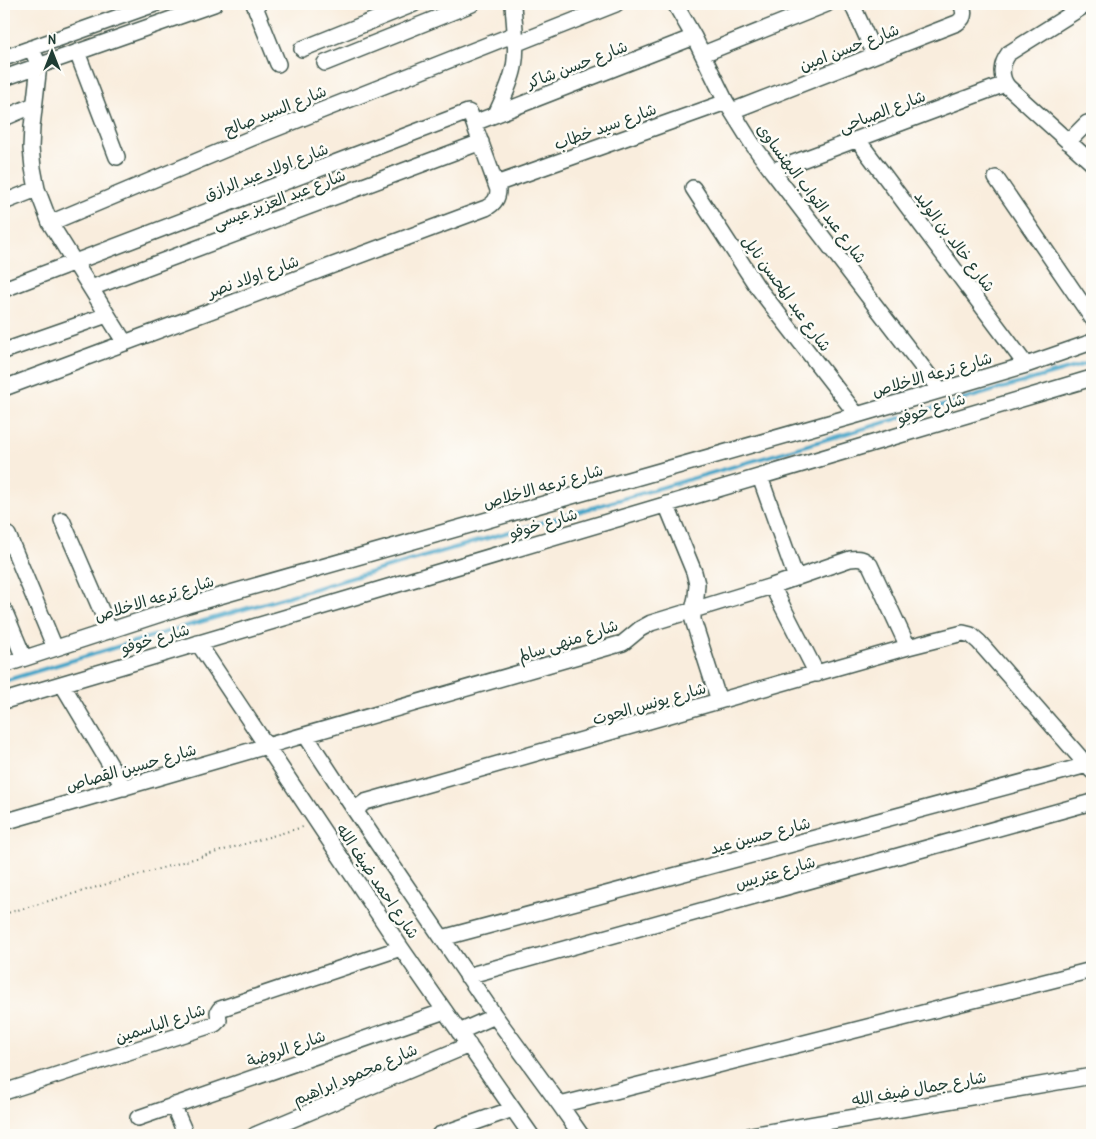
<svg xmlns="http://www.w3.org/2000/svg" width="1096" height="1139" font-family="'Patrick Hand','Playpen Sans Arabic',sans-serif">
<rect width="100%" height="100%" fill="#fdfcf7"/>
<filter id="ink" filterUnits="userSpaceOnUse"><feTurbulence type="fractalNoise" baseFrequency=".02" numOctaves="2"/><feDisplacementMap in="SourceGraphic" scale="10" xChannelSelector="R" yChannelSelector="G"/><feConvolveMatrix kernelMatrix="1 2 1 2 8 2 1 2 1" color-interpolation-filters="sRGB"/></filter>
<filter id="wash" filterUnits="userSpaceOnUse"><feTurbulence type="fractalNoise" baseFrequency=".0096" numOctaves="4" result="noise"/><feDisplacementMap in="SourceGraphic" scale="20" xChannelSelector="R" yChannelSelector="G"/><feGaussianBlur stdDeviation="1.12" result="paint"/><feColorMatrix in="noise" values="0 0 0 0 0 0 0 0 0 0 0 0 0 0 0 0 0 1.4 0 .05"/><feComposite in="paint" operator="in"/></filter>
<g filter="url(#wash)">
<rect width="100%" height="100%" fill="#f9eddd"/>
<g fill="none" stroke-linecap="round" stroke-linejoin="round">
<!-- stream -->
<path stroke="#4aa6c8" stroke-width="4" d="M4 681 183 627 1092 362"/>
</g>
</g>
<g filter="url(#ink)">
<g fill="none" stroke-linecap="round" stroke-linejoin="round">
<defs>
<path id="minor" d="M254 4 278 64
M675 4 694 37 726 102 751 142 772 171 940 390
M852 4 875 55
M1087 4 1009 53C1001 64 999 76 1008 87L1092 163
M515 44 616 4
M31 48 39 65 32 127 31 148 33 168 37 189 50 223 125 343
M302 49 414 4
M77 52 117 157
M703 54 827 4
M4 58 155 4
M325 63 472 4
M4 78 214 4
M732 111 957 23C965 18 965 12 961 4
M496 114C503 99 511 83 514 67 518 46 514 24 513 4
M4 118 34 105
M474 123 694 37
M857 139 1026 365
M1068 142 1087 123 1092 122
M772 171 1005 84
M996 178 1092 318
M496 184 726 102
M693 188 756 285 857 415
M4 202 37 189
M50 223 252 138 515 34
M91 288 481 142
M4 289 468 112 470 113 498 190C498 199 494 204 486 208L4 388
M4 351 107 315
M760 477 796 578
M666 504 694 572 697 584 696 597 693 610V620L719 701
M62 520 110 631
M8 535 55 648
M772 586 817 674
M4 610 24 658
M198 643 401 948 531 1135
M4 665 188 605 857 415 1026 365 1092 342
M62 684 124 788
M4 701 1092 378
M306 736 356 812 495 1016 560 1105 581 1135
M356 812 361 805 365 802 908 647 963 633 971 635 979 642 1092 771
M4 822 623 643 640 629 651 623 772 586 850 559C859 558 864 558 870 565L908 647
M442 938 1087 765
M467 976 1092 802
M459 1032 495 1016
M4 1092 215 1024 219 1020 218 1012 220 1009 401 948
M173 1105 186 1135
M560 1105 1092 970
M138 1118 445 1011
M255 1135 469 1045
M439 1135 513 1109
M751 1135 1092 1076"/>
</defs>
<!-- minor casing -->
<use href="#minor" stroke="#40574d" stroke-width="18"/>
<!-- path -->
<path stroke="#40574d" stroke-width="2" stroke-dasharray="1 4" stroke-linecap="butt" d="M4 914 303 827"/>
<!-- minor -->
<use href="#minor" stroke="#fff" stroke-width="15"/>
</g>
</g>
<g text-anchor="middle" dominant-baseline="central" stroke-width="5" stroke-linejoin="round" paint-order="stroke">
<!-- street labels -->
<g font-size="16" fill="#1f3d34" stroke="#fdfcf7">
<text transform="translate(849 47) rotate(-21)">شارع حسن امين</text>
<text transform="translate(577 64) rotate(-21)">شارع حسن شاكر</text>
<text transform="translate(275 110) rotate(-22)">شارع السيد صالح</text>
<text transform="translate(882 111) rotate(-21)">شارع الصباحى</text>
<text transform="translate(605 126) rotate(-20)">شارع سيد خطاب</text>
<text transform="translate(266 171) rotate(-21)">شارع اولاد عبد الرازق</text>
<text transform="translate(812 193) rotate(53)">شارع عبد التواب البهنساوى</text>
<text transform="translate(279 199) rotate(-21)">شارع عبد العزيز عيسى</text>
<text transform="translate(955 241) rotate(53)">شارع خالد بن الوليد</text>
<text transform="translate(253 276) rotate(-20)">شارع اولاد نصر</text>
<text transform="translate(787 293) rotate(54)">شارع عبد المحسن نايل</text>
<text transform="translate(932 374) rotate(-16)">شارع ترعه الاخلاص</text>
<text transform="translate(931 408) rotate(-17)">شارع خوفو</text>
<text transform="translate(543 486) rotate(-16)">شارع ترعه الاخلاص</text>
<text transform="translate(543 523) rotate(-17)">شارع خوفو</text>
<text transform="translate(154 598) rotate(-17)">شارع ترعه الاخلاص</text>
<text transform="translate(155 638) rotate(-16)">شارع خوفو</text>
<text transform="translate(568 640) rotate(-18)">شارع منهى سالم</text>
<text transform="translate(649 703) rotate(-16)">شارع يونس الحوت</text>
<text transform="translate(131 767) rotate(-16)">شارع حسين القصاص</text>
<text transform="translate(760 835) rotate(-15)">شارع حسين عيد</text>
<text transform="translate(775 872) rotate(-16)">شارع عتريس</text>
<text transform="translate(378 881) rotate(56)">شارع احمد ضيف الله</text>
<text transform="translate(160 1023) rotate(-18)">شارع الياسمين</text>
<text transform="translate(286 1048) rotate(-19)">شارع الروضة</text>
<text transform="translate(355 1074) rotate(-23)">شارع محمود ابراهيم</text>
<text transform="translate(919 1088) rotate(-10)">شارع جمال ضيف الله</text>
</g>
</g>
<!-- margin -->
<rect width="1096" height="1139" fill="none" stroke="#fdfcf7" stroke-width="20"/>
<!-- north arrow -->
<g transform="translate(52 52)" stroke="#fdfcf7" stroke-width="4" paint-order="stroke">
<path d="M0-4L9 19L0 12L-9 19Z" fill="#1f3d34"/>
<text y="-8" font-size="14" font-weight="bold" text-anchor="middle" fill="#1f3d34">N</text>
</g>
</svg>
